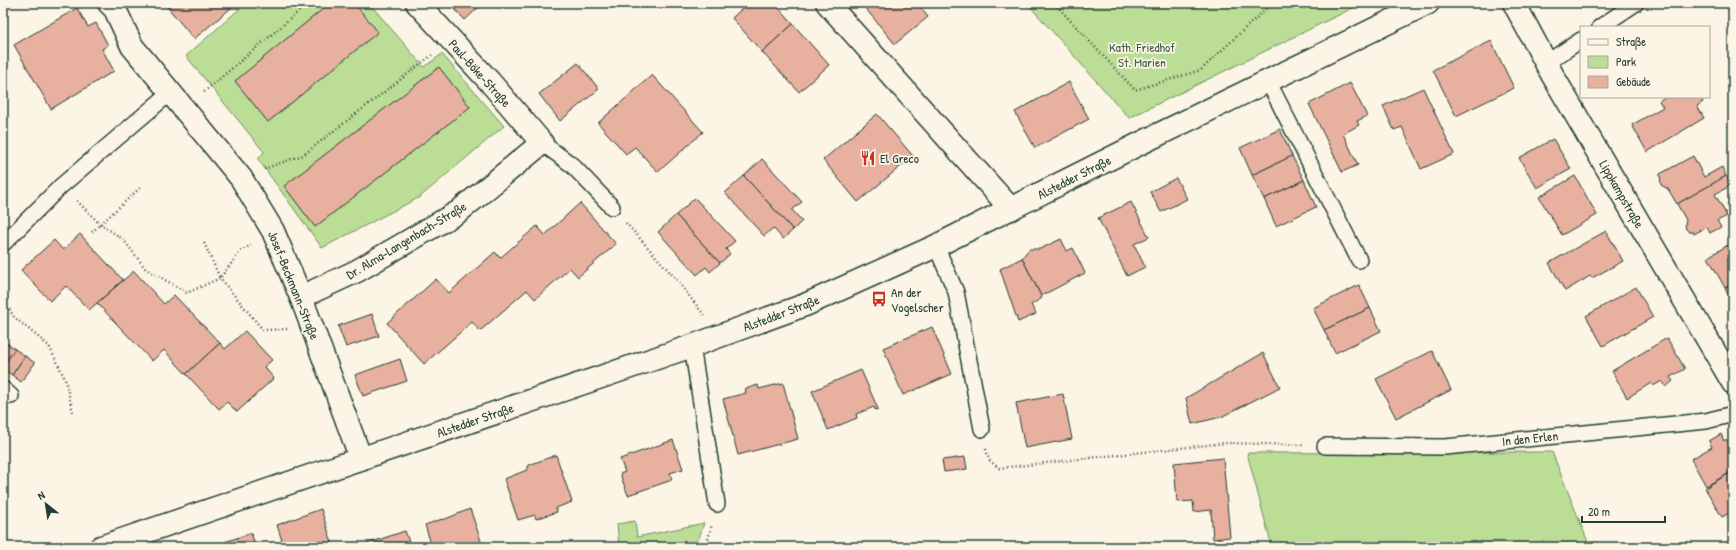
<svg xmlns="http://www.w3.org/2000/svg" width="1736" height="550" viewBox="0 0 1736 550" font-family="'Patrick Hand',sans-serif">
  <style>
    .green { fill: #bcdd96; stroke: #6e8d65 }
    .building { fill: #e8b09f; stroke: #1f3d34 }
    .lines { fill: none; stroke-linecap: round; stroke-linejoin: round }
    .lane-casing { stroke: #1f3d34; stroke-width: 18 }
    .street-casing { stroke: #1f3d34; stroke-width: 25 }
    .secondary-casing { stroke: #1f3d34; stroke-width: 25 }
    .path { stroke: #1f3d34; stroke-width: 2.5; stroke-dasharray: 1 3; stroke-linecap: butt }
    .lane { stroke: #fcf5e5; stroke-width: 15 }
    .street { stroke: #fcf5e5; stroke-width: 22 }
    .secondary { stroke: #fcf5e5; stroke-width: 22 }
    .labels { text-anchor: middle; stroke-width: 3.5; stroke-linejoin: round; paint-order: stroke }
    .park-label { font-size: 13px; fill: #3e5d48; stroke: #fcf5e5 }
    .street-label { font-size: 13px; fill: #1f3d34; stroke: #fcf5e5 }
    .poi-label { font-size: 13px; fill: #1f3d34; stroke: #fcf5e5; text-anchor: start }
  </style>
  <rect width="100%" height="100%" fill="#fcf5e5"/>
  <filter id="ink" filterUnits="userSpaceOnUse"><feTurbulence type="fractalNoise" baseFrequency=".025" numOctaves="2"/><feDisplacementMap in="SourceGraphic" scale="8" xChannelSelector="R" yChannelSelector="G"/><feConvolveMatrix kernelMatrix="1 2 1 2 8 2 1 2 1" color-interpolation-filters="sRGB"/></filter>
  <g filter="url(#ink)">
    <g class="green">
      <polygon points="246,3 369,3 424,67 442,54 504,126 420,197 322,248 258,159 264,152 186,56"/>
      <polygon points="1027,3 1363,3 1129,118"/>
      <polygon points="1552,452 1590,547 1272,547 1247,453"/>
      <polygon points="635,521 637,537 704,523 696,547 619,547 617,524"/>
    </g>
    <g class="building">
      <polygon points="3,3 9,3 3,11"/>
      <polygon points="164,3 237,3 194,39"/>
      <polygon points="330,3 354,3 378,32 268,122 235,81"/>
      <polygon points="449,3 483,3 465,20"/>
      <polygon points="748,3 774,3 793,24 762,52 732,18"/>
      <polygon points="861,3 917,3 928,17 895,44"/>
      <polygon points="77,8 88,27 96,23 108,45 102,49 114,71 51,109 14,45"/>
      <polygon points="793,24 829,65 799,92 762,52"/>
      <polygon points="1491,41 1514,88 1456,116 1433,70"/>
      <polygon points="578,63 599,89 560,121 539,94"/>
      <polygon points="439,67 470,107 315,227 284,186"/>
      <polygon points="652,75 703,132 658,172 635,147 626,154 598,123"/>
      <polygon points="1069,82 1089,119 1035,148 1015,112"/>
      <polygon points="1350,83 1367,116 1357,121 1359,125 1343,134 1358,165 1342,172 1309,104"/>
      <polygon points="1423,88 1454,154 1421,169 1402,127 1394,130 1383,106"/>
      <polygon points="1665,97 1700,97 1703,102 1697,106 1704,118 1647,152 1632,125 1663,107 1659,101"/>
      <polygon points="877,114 913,156 858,202 823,160"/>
      <polygon points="1280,129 1292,156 1252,175 1240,148"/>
      <polygon points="1553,139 1571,169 1537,188 1519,158"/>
      <polygon points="1292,156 1304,180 1264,199 1252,175"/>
      <polygon points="1693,156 1704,177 1722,167 1726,176 1677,204 1668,189 1661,185 1660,174"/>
      <polygon points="762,159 802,202 792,210 802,221 793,230 744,176"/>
      <polygon points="744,176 793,230 783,239 773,228 764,236 725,193"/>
      <polygon points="1575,176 1597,215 1562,235 1539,197"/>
      <polygon points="1726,176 1732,185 1715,194 1727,216 1717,221 1721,227 1710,233 1707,227 1694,234 1693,232 1689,232 1686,229 1685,224 1686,220 1677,204"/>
      <polygon points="1176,178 1187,199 1161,212 1150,192"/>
      <polygon points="1304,180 1316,207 1276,226 1264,199"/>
      <polygon points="695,198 735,241 726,249 730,254 720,263 676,215"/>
      <polygon points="1131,202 1149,237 1134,244 1145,267 1127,276 1098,218"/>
      <polygon points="580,203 616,244 578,277 570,268 535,299 527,290 480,331 472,322 424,364 387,323 436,279 449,293 495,252 500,258 537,226 545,235"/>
      <polygon points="676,215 720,263 710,272 706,267 697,275 658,232"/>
      <polygon points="1606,231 1623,261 1592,278 1590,276 1565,291 1549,263"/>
      <polygon points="80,234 123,280 89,310 66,286 50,301 21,270 54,240 63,250"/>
      <polygon points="1061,239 1067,251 1073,248 1085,273 1041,296 1022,258 1029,249 1040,249"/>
      <polygon points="1733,242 1733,283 1725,288 1708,257"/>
      <polygon points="1022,258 1042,298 1031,305 1036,314 1018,322 1000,269"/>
      <polygon points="134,271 164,304 174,295 220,343 186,374 164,350 152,361 97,303"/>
      <polygon points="1733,284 1733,302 1725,289"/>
      <polygon points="1359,285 1370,308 1324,330 1313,308"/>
      <polygon points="1636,287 1653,317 1603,346 1586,316"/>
      <polygon points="1370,308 1381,331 1335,353 1324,330"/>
      <polygon points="372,314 379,336 346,347 338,326"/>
      <polygon points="932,327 952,374 903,395 883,348"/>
      <polygon points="245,331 272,360 264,367 274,378 237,412 227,402 219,409 186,374 220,343 225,349"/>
      <polygon points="1667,338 1685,369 1670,377 1673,381 1666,387 1662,381 1653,386 1651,383 1627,398 1612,371"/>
      <polygon points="5,342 15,349 3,366 3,345"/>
      <polygon points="15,349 25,356 12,375 3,369 3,366"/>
      <polygon points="1432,351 1451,390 1396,418 1376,379"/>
      <polygon points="1263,353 1280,387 1221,417 1192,424 1186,398"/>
      <polygon points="25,356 35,363 21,382 12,375"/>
      <polygon points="400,359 407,381 363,396 355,375"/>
      <polygon points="861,370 878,409 875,410 874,407 856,414 857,418 828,430 812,391"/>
      <polygon points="783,383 798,439 738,455 723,399 746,393 745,389 758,385 759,389"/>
      <polygon points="1063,394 1072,439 1025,448 1016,403"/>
      <polygon points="1721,434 1724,441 1726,439 1733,452 1733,471 1706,486 1691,459 1712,447 1709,441"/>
      <polygon points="673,440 683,469 670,473 672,480 628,495 620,474 625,472 620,459"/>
      <polygon points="556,455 572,502 556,508 557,512 536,519 535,515 518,520 504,479 527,470 529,465"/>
      <polygon points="965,457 967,469 944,472 942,460"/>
      <polygon points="1223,458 1230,537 1213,539 1211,510 1194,512 1193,501 1177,502 1174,463"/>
      <polygon points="1733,471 1733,511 1722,517 1705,488"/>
      <polygon points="321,509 333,546 284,547 277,525"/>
      <polygon points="470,509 483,547 432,547 425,525 442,519 443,520"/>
      <polygon points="405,531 411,547 360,547 360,546"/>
      <polygon points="251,533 256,547 210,547"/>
    </g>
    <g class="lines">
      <g class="lane-casing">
        <g id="lane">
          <polyline points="1600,27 1636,3"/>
          <polyline points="1546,63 1581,40"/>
          <polyline points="1268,81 1359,260"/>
          <polyline points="542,143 572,165 612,207"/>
          <polyline points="3,244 61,186 171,92"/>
          <polyline points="936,246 956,292 982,429"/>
          <polyline points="692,346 717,504"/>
          <polyline points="3,389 11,396"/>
          <polyline points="1325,446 1445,447 1706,421 1733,414"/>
        </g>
      </g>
      <g class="street-casing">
        <g id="street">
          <polyline points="109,3 115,9 132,46 241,178 273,231 301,297 361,459"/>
          <polyline points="827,3 1011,209"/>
          <polyline points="1514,3 1553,76 1733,383"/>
          <polyline points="301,297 357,271 458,212 542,143 490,82 417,3"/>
        </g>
      </g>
      <g class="secondary-casing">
        <polyline id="secondary" points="101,547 692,346 805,305 936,246 1139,144 1428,3"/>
      </g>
      <g class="path">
        <polyline points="1054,3 1135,90 1201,70 1272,3"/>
        <polyline points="204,92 309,3"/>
        <polyline points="264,169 303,155 432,55"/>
        <polyline points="77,201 100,224 123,239 145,268 187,293 220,278 263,330 287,329"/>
        <polyline points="626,223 676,279 704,315"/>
        <polyline points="92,232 140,188"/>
        <polyline points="204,243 220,278 241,251 251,245"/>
        <polyline points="3,299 14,317 49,346 65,379 73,412"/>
        <polyline points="986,449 989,460 999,468 1225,443 1303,445"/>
        <polyline points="706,547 712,524"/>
      </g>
      <use href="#lane" class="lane"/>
      <use href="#street" class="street"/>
      <use href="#secondary" class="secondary"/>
    </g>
  </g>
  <defs>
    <g id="restaurant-bare" transform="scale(1.2)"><path d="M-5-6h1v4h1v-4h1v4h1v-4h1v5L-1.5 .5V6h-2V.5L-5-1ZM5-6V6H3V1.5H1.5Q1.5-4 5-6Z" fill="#c8321e" stroke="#fcf5e5" stroke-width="2.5" paint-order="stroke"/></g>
    <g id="bus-bare" transform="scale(1.2)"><path d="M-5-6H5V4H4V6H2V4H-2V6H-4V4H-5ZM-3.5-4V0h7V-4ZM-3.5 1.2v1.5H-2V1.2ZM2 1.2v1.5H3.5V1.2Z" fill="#c8321e" stroke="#fcf5e5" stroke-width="2.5" paint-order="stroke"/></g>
  </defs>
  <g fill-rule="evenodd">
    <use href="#restaurant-bare" x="868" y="158"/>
    <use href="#bus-bare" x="879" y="299"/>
  </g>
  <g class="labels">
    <g class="park-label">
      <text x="1142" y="52">Kath. Friedhof<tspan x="1142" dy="15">St. Marien</tspan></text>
    </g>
    <g class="street-label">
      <text transform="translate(480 73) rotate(48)" y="5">Paul-Böke-Straße</text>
      <text transform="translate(1074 177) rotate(-27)" y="5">Alstedder Straße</text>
      <text transform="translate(1622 194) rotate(60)" y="5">Lippkampstraße</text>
      <text transform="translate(406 240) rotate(-31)" y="5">Dr. Alma-Langenbach-Straße</text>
      <text transform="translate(294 285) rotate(68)" y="5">Josef-Beckmann-Straße</text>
      <text transform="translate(781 313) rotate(-21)" y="5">Alstedder Straße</text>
      <text transform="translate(475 420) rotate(-19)" y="5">Alstedder Straße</text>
      <text transform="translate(1530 438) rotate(-6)" y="5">In den Erlen</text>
    </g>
    <g class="poi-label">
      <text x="880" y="163">El Greco</text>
      <text x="891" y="297">An der<tspan x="891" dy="15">Vogelscher</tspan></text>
    </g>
  </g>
  <rect width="1736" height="550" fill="none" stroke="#fcf5e5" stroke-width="16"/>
  <rect x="8" y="8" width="1720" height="534" fill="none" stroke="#1f3d34" stroke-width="1.5" filter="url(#ink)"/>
  <rect x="1580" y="26" width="130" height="72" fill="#fcf5e5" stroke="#a4ab9e"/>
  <rect x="1588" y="39" width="20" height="6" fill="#fcf5e5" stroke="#a4ab9e"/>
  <text x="1616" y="46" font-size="12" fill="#1f3d34">Straße</text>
  <rect x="1588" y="56" width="20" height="12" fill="#bcdd96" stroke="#a4ab9e"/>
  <text x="1616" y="66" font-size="12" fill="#1f3d34">Park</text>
  <rect x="1588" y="76" width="20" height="12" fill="#e8b09f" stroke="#a4ab9e"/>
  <text x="1616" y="86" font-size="12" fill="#1f3d34">Gebäude</text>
  <g transform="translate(46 504) rotate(330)" stroke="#fcf5e5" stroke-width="3" paint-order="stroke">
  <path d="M0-3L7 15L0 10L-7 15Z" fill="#1f3d34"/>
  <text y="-6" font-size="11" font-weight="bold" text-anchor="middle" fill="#1f3d34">N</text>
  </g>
  <path d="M1582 516v6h83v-6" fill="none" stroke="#1f3d34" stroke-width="2"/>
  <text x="1588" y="516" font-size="12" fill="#1f3d34" stroke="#fcf5e5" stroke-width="3" paint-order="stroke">20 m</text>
</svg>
